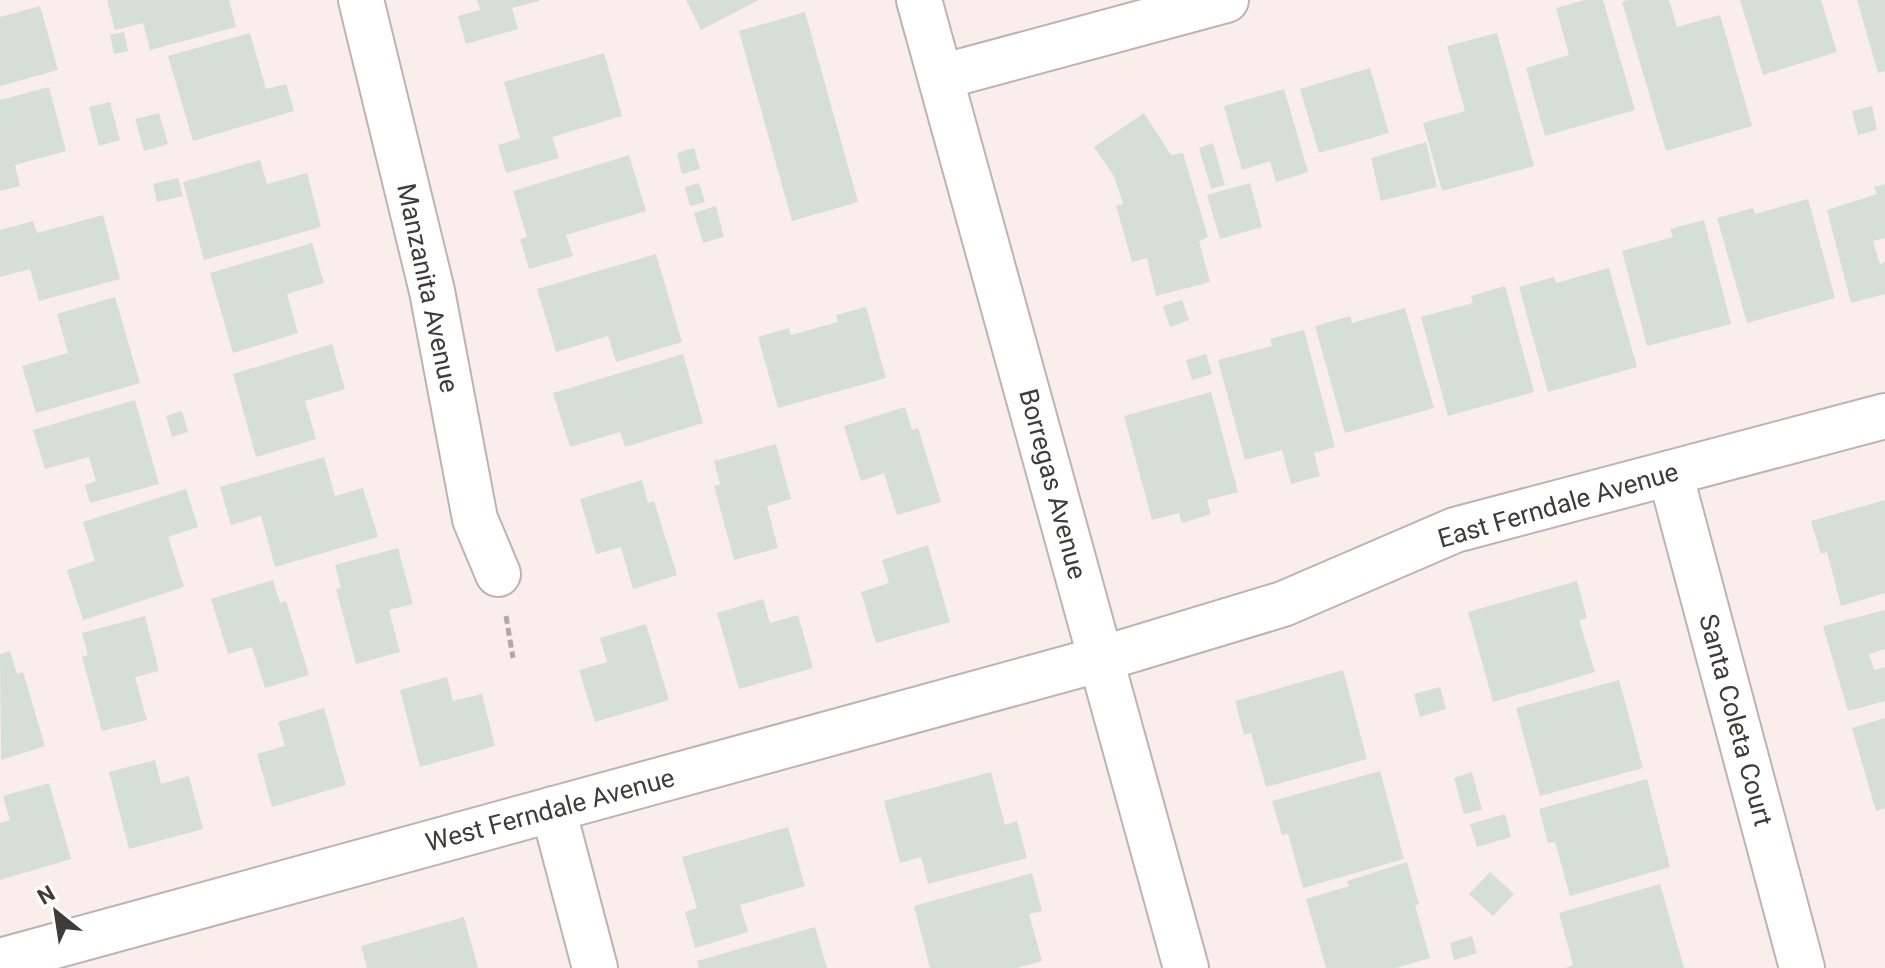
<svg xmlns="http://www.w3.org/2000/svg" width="1885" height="968" viewBox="0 0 1885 968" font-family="Roboto,sans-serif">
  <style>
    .building { fill: #d5ded8 }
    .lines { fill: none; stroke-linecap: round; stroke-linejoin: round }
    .minor-casing { stroke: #beb3b2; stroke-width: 48 }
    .tertiary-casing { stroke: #beb3b2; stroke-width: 48 }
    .path { stroke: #b1a8a7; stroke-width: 5; stroke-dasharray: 8 4; stroke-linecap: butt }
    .minor { stroke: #fff; stroke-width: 44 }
    .tertiary { stroke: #fff; stroke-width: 44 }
    .labels { text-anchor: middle; stroke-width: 6; stroke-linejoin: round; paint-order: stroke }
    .street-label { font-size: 26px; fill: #403b3b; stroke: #fff }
  </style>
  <rect width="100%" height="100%" fill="#faeeed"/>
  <g class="building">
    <polygon points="107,0 229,0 236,27 150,50 143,23 115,30"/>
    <polygon points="477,0 539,0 539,1 512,8 518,29 466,44 458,16 480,10"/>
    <polygon points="686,0 759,0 701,30"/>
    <polygon points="1585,0 1603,0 1635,110 1545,136 1526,68 1569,55 1556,8"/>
    <polygon points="1628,0 1669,0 1677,27 1720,15 1752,126 1666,151 1622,2"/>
    <polygon points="1740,0 1821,0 1837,52 1763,75"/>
    <polygon points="1857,0 1885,0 1885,71 1878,73"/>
    <polygon points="40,6 58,70 0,86 0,17"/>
    <polygon points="805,12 858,202 792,221 739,31"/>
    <polygon points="124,32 128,51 114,54 110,35"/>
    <polygon points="250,33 266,89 286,84 294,111 193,141 168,56"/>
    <polygon points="1497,33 1534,166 1442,191 1423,123 1465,111 1447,46"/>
    <polygon points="604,53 622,116 552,137 559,158 506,173 498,145 520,138 504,82"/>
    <polygon points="1370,68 1389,133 1319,153 1300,89"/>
    <polygon points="49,87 66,151 15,165 20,186 0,191 0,100"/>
    <polygon points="1284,89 1308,172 1276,182 1270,161 1242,170 1224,106"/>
    <polygon points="110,102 120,140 99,146 89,107"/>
    <polygon points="1872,106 1877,130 1858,135 1852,111"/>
    <polygon points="159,113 168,144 144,151 135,119"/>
    <polygon points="1144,113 1171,155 1183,153 1208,237 1199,241 1210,282 1156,296 1147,258 1132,262 1116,206 1123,204 1114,176 1094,147"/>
    <polygon points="1426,142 1437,187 1381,201 1371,158"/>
    <polygon points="1213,143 1225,185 1211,189 1199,148"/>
    <polygon points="694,148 700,169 682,174 677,153"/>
    <polygon points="629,155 646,211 566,235 573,256 529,269 520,239 527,237 513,191"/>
    <polygon points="260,160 267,184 307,173 321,227 204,260 183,182"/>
    <polygon points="178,178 183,196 157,202 153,184"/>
    <polygon points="699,183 705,202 690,206 685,187"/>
    <polygon points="1250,183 1262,227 1220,239 1207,195"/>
    <polygon points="1885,184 1885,238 1873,241 1880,264 1885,262 1885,294 1851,303 1827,210 1877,194 1874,187"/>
    <polygon points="1808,199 1835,298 1747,323 1717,218 1753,208 1755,214"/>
    <polygon points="716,206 724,237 703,243 694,213"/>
    <polygon points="103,215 120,279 39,301 30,269 0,277 0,230 33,221 37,233"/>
    <polygon points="1704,220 1731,324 1647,346 1622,251 1673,237 1670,229"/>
    <polygon points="312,243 324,283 287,294 298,333 233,353 210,273"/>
    <polygon points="656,254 682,342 616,362 608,336 556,352 537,289"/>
    <polygon points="1609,268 1637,367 1548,392 1519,287 1554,277 1556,283"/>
    <polygon points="1505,286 1534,392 1448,416 1421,317 1473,303 1471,296"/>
    <polygon points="115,297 140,383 36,413 22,366 68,353 57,314"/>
    <polygon points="1182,300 1189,320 1170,327 1163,306"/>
    <polygon points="866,307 886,378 778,408 758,337 789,328 791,335 838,322 836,315"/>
    <polygon points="1405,308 1434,408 1345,433 1315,326 1350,316 1352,323"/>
    <polygon points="1304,330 1335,447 1314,453 1320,476 1291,484 1282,450 1245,460 1218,360 1272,346 1270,339"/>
    <polygon points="332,344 345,389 305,401 316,439 256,457 233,374"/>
    <polygon points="683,354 703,423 625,447 620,432 570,447 553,393"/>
    <polygon points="1206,354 1212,374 1192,380 1186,360"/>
    <polygon points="1211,392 1238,492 1207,500 1211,514 1182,523 1179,513 1152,520 1124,416"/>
    <polygon points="135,400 159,484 90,503 85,485 96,481 89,457 45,469 33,430"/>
    <polygon points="905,407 912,430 918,428 941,502 897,515 884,473 861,481 844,426"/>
    <polygon points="182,411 188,432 172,437 166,416"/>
    <polygon points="776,444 791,499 767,506 778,548 734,560 714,486 720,484 714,461"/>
    <polygon points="324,457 335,496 363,488 378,537 275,567 261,516 231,525 220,487"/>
    <polygon points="642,480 648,503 654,501 677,575 633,589 621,547 596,554 580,499"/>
    <polygon points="186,489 198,527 168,537 184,587 83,620 67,570 95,561 83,522"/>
    <polygon points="1885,500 1885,593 1841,606 1827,552 1821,554 1811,521"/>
    <polygon points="928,545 950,622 876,643 861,592 889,583 882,560"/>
    <polygon points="398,548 413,604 389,610 400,652 356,664 336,589 341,588 335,565"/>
    <polygon points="273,580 280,603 286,601 309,675 265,688 252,647 228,654 211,599"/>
    <polygon points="1577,581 1587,618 1579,620 1595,672 1493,702 1468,612"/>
    <polygon points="763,599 770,623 798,615 813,668 739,689 717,613"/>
    <polygon points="1885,610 1885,649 1869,654 1874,670 1885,667 1885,701 1848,711 1823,626"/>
    <polygon points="145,616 159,671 135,677 147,720 102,731 82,657 88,655 82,633"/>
    <polygon points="646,624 669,700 595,722 579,670 607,662 600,638"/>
    <polygon points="10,651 17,674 23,672 45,746 1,760 0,654"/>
    <polygon points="1343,670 1367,759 1266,787 1251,733 1244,735 1235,701"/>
    <polygon points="447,677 453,701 482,694 495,746 420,767 400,690"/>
    <polygon points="1619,680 1643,768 1540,796 1516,708"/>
    <polygon points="1440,687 1446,709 1420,717 1414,694"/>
    <polygon points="324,708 346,785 272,807 257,754 285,746 278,722"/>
    <polygon points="1885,718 1885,808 1876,811 1852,728"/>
    <polygon points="155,760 161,784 189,776 203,829 129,849 109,772"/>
    <polygon points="1380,771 1404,859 1303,888 1288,834 1282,835 1272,801"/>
    <polygon points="991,772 1005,825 1017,821 1027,858 928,884 921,857 900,863 884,801"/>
    <polygon points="1472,772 1482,810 1464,814 1454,778"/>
    <polygon points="1647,779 1670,867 1570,896 1555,842 1548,843 1539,809"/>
    <polygon points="49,783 71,859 0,880 0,823 10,820 3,796"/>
    <polygon points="1505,814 1511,837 1477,847 1470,824"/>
    <polygon points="788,827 805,886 740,905 748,932 695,948 685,912 697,908 682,857"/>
    <polygon points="1407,862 1419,904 1415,905 1430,958 1396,968 1326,968 1306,899 1349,886 1347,881"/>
    <polygon points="1490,872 1514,894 1493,916 1469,894"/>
    <polygon points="1032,873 1042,911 1029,914 1042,961 1017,968 930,968 914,906"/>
    <polygon points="1660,884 1684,968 1565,968 1573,965 1559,913"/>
    <polygon points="464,917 478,968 367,968 361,946"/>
    <polygon points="815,927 827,968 699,968 697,961"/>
    <polygon points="1472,936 1477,953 1454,960 1450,943"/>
  </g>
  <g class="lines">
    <g class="minor-casing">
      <g id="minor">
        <polyline points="361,0 432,291 475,519 498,574"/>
        <polyline points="941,77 1226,0"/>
        <polyline points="1670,473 1802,968"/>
        <polyline points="553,809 595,968"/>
        <polyline points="0,961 1101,659 1283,604 1455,530 1885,416"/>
      </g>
    </g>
    <g class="tertiary-casing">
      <polyline id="tertiary" points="919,0 1186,968"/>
    </g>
    <polyline class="path" points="506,616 513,658"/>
    <use href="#minor" class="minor"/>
    <use href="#tertiary" class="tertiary"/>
  </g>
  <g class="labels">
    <g class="street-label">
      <text transform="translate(428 288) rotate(78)" y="9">Manzanita Avenue</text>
      <text transform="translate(1053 484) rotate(75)" y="9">Borregas Avenue</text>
      <text transform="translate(1558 505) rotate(-16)" y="9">East Ferndale Avenue</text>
      <text transform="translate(1736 720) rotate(75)" y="9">Santa Coleta Court</text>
      <text transform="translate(550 810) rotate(-15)" y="9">West Ferndale Avenue</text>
    </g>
  </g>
  <g transform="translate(56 912) rotate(330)" stroke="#ffffff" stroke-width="6" paint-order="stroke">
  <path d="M0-6L14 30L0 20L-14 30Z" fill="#403b3b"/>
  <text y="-12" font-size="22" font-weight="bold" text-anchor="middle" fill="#403b3b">N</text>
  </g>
</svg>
